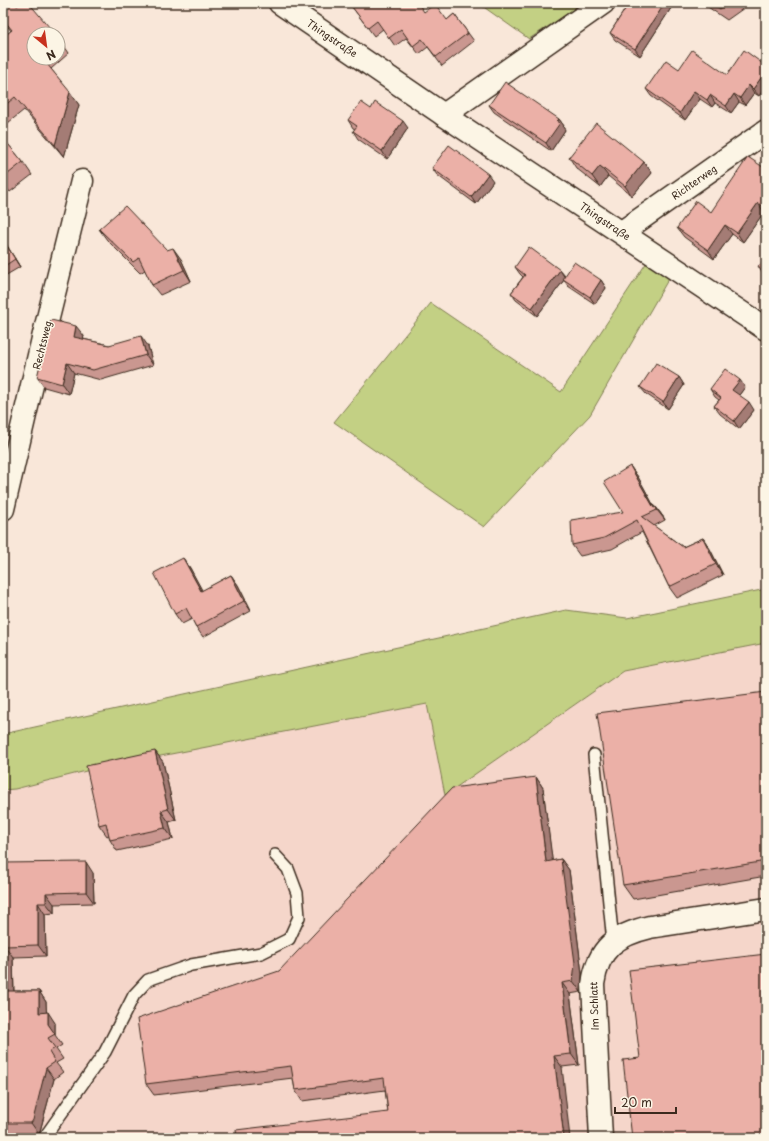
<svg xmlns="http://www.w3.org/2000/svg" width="769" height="1141" viewBox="0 0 769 1141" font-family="'Playpen Sans',sans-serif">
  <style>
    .built { fill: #f5d6ca }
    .green { fill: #c3d084; stroke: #7f7d51 }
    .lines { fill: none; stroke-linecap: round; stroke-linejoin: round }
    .service-casing { stroke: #3b2a1e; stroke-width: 14 }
    .minor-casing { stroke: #3b2a1e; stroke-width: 25 }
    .service { stroke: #fcf5e5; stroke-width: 11 }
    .minor { stroke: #fcf5e5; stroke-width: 22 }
    .wall { fill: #ca9790; stroke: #3b2a1e }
    .shaded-wall { fill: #a47b75; stroke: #3b2a1e }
    .building { fill: #ebb0a7; stroke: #3b2a1e }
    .labels { text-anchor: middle; stroke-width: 3; stroke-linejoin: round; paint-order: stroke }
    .street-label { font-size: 10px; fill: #3b2a1e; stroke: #fcf5e5 }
  </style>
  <rect width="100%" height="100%" fill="#f9e7d9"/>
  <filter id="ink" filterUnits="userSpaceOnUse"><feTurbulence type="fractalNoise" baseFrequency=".025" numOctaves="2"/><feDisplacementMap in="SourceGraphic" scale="8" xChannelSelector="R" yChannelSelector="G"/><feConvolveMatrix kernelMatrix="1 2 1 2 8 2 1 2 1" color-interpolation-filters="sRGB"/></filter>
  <g filter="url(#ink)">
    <polygon class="built" points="766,643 766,1138 3,1138 3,790 15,789 94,769 428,704 445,794 623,671"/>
    <g class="green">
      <polygon points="478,3 584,3 529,39"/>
      <polygon points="647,262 669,278 590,415 484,527 334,422 431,303 561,392"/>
      <polygon points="766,589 766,643 623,671 445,795 427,704 94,769 15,789 3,790 3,734 566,610 627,618"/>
    </g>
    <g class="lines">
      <g class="service-casing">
        <g id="service">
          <polyline points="594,755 613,942"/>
          <polyline points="44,1138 105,1052 134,995 148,980 191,965 261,953 289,939 299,917 297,893 288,869 275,855"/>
        </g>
      </g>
      <g class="minor-casing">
        <g id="minor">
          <polyline points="280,3 444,115 766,329"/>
          <polyline points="444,115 603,3"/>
          <polyline points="622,232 766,131"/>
          <polyline points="3,509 44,334 82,181"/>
          <path d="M 601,1138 L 593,984 C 598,948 616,935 650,927 L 766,909"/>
        </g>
      </g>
      <use href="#service" class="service"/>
      <use href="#minor" class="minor"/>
    </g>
    <g class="wall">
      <polygon points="349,3 424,12 447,20 454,14 474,41 442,66 428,47 419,54 406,38 395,46 383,29 374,36"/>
      <polygon points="629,3 672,3 673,5 640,56 615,40 610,33"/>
      <polygon points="702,3 751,3 727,20"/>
      <polygon points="3,10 34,58 58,58 58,37 69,53 51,69 79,105 64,157 24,110 3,127 3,37 11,31 3,20"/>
      <polygon points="766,66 766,86 759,96 754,93 745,105 739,102 731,113 715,103 712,107 700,99 685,120 651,96 646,89 679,69 727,75"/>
      <polygon points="489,105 559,119 564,126 563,127 565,130 551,151 494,112"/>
      <polygon points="371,109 408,128 387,159 358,139 353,131 355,129 353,128 348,120"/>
      <polygon points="3,138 23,162 32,175 10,192 3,184"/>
      <polygon points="569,157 644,162 652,173 632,196 608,176 600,187 576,168"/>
      <polygon points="432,168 493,181 476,204 437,175"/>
      <polygon points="766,169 766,213 764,212 743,242 732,234 714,259 684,237 677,228 711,212"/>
      <polygon points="99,229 167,250 181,259 191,281 160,295 152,285 145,270 140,273 107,240"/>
      <polygon points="3,239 20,267 3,277"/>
      <polygon points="515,267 560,270 565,276 601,280 606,288 595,304 568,286 564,280 537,316 516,300 511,293 523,277 520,274"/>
      <polygon points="84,336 83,339 109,345 148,346 153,365 101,380 74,373 69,394 44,387 37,377"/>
      <polygon points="679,377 684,385 668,409 646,394 640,387"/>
      <polygon points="745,387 739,395 754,410 739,429 720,414 714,406 719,400 715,397 710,389"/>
      <polygon points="630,466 638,477 655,508 656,507 664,518 665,520 654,526 683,547 703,538 710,549 723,575 677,598 669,587 642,532 612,549 580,556 572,545 623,512"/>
      <polygon points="183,558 190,568 202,591 231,575 238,585 251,611 203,637 196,627 192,619 182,624 175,614"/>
      <polygon points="766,692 766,876 633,899 623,885"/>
      <polygon points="155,751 163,762 176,820 169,822 173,839 117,851 110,840 109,835 107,836 99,825"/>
      <polygon points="536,777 543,788 552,861 561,859 569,870 582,974 581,992 570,994 579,1065 562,1067 388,1112 385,1090 302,1101 295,1090 293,1078 154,1095 146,1084 279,971"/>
      <polygon points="3,863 93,873 94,903 54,904 54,913 45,914 46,956 13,957 14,991 39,991 46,1002 46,1012 55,1023 55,1035 62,1045 56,1049 63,1059 56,1063 63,1072 54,1079 40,1131 39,1134 3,1134"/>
    </g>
    <g class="shaded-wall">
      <polygon points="665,3 672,3 673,5 640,56 635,49"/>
      <polygon points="766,71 766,86 759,96 753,89"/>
      <polygon points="749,85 754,93 745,105 740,98"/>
      <polygon points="694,91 700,99 685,120 680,113"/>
      <polygon points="70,92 79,105 64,157 55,145"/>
      <polygon points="734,94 739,102 731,113 726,106"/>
      <polygon points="710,95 715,103 712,107 707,100"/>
      <polygon points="559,119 564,126 563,127 565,130 551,151 546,143"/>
      <polygon points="403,121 408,128 387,159 382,151"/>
      <polygon points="644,162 652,173 632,196 625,186"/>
      <polygon points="600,166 608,176 600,187 592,176"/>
      <polygon points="488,174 493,181 476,204 471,197"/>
      <polygon points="758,203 764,212 743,242 737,233"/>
      <polygon points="725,225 732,234 714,259 708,250"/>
      <polygon points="3,239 20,267 3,240"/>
      <polygon points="173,248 181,259 191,281 184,270"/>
      <polygon points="560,270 565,278 563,279 564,280 537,316 532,308"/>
      <polygon points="601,280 606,288 595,304 590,297"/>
      <polygon points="76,326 84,336 81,347 74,337"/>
      <polygon points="141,336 148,346 153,365 146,355"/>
      <polygon points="67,363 74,373 69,394 62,384"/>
      <polygon points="679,377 684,385 668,409 663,402"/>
      <polygon points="740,380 745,387 737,398 732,390"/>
      <polygon points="749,402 754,410 739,429 734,421"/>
      <polygon points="630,466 638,477 656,510 655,510"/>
      <polygon points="656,507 664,518 665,520 657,510"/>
      <polygon points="703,538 710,549 723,575 716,564"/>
      <polygon points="183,558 190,568 208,601 201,591"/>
      <polygon points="231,575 238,585 251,611 244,601"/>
      <polygon points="155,751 163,762 176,820 168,809"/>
      <polygon points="536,777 543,788 554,873 546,862"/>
      <polygon points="161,811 169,822 173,839 165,828"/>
      <polygon points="561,859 569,870 582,974 581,992 573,981"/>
      <polygon points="86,862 93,873 94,903 86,892"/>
      <polygon points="46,893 54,904 54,913 46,903"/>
      <polygon points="38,903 45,914 46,956 38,945"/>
      <polygon points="5,946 13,957 14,1002 6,991"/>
      <polygon points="562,983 570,994 579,1065 571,1054"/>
      <polygon points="39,991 46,1002 47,1023 39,1013"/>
      <polygon points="48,1012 55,1023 55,1035 48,1024"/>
      <polygon points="554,1056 562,1067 570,1138 564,1138"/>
      <polygon points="46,1068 54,1079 40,1131 39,1134 31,1123"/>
    </g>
    <g class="building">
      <polygon points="12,3 15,3 17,6 21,3 29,3 55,34 34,34 34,58 42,58 70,92 55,145 15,97 3,107 3,37 12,30 3,19 3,10"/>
      <polygon points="349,3 418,3 424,12 435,4 447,20 454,14 468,33 436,57 422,39 413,46 401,29 389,38 377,21 368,28"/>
      <polygon points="629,3 665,3 635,49 610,33"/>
      <polygon points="711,3 728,3 720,9"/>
      <polygon points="58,37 60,40 58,42"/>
      <polygon points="692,50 727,75 744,50 766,66 766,71 753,89 749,85 740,98 734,94 726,106 710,95 707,100 694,91 680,113 646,89 666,60 679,69"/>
      <polygon points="505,82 559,119 557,121 560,123 546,143 489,105"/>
      <polygon points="361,102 371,109 375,102 403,121 382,151 353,131 357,126 348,120"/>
      <polygon points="596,123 644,162 625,186 600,166 592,176 569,157"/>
      <polygon points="3,138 23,162 3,178"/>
      <polygon points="449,145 488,174 471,197 432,168"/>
      <polygon points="748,157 766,169 766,209 758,203 737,233 725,225 708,250 677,228 696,201 711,212"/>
      <polygon points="125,206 167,250 173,248 184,270 152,285 139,258 133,262 99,229"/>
      <polygon points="3,240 15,259 3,267"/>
      <polygon points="529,247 560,270 532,308 511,293 525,275 515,267"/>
      <polygon points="766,261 766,279 758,266"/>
      <polygon points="574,262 601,280 590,297 563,279"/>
      <polygon points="51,320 76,326 74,337 109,345 141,336 146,355 93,370 67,363 62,384 37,377"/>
      <polygon points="656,363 679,377 663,402 640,387"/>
      <polygon points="725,369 740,380 732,390 749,402 734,421 714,406 721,398 710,389"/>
      <polygon points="630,466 654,508 656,507 657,510 642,517 683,547 703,538 716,564 669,587 637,520 604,538 572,545 571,520 623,512 604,482"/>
      <polygon points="183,558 201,591 231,575 244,601 196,627 186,608 175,614 154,573"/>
      <polygon points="766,692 766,861 623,885 597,713"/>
      <polygon points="155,751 168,809 161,811 165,828 110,840 106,823 99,825 86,766"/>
      <polygon points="536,777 546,862 561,859 575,963 573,981 562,983 571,1054 554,1056 564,1138 237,1138 236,1130 388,1112 384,1078 295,1090 291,1066 146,1084 137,1019 279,971 452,788"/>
      <polygon points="86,862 86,892 46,893 46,903 38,903 38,945 5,946 6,991 39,991 39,1013 48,1012 48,1024 55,1034 48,1038 55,1048 49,1052 55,1062 46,1068 33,1120 31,1123 3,1123 3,863"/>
      <polygon points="766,954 766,1138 632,1138 623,1060 640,1058 629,970"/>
    </g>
  </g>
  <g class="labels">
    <g class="street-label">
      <text transform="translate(332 38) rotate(34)" y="4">Thingstraße</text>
      <text transform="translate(694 182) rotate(-35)" y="4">Richterweg</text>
      <text transform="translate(605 221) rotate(34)" y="4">Thingstraße</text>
      <text transform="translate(42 345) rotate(-76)" y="4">Rechtsweg</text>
      <text transform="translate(594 1006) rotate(-92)" y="4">Im Schlatt</text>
    </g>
  </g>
  <rect width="769" height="1141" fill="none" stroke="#fcf5e5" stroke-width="16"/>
  <rect x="8" y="8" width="753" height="1125" fill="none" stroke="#3b2a1e" stroke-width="1.5" filter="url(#ink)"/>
  <g transform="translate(46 46) rotate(151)"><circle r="19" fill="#fcf5e5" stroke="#afa495"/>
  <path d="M0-3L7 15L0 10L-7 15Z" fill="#c8321e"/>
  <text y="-6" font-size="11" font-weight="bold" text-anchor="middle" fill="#3b2a1e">N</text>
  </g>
  <path d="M615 1107v6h61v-6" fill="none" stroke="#3b2a1e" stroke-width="2"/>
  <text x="621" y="1107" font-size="12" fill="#3b2a1e" stroke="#fcf5e5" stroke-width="3" paint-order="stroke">20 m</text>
</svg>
